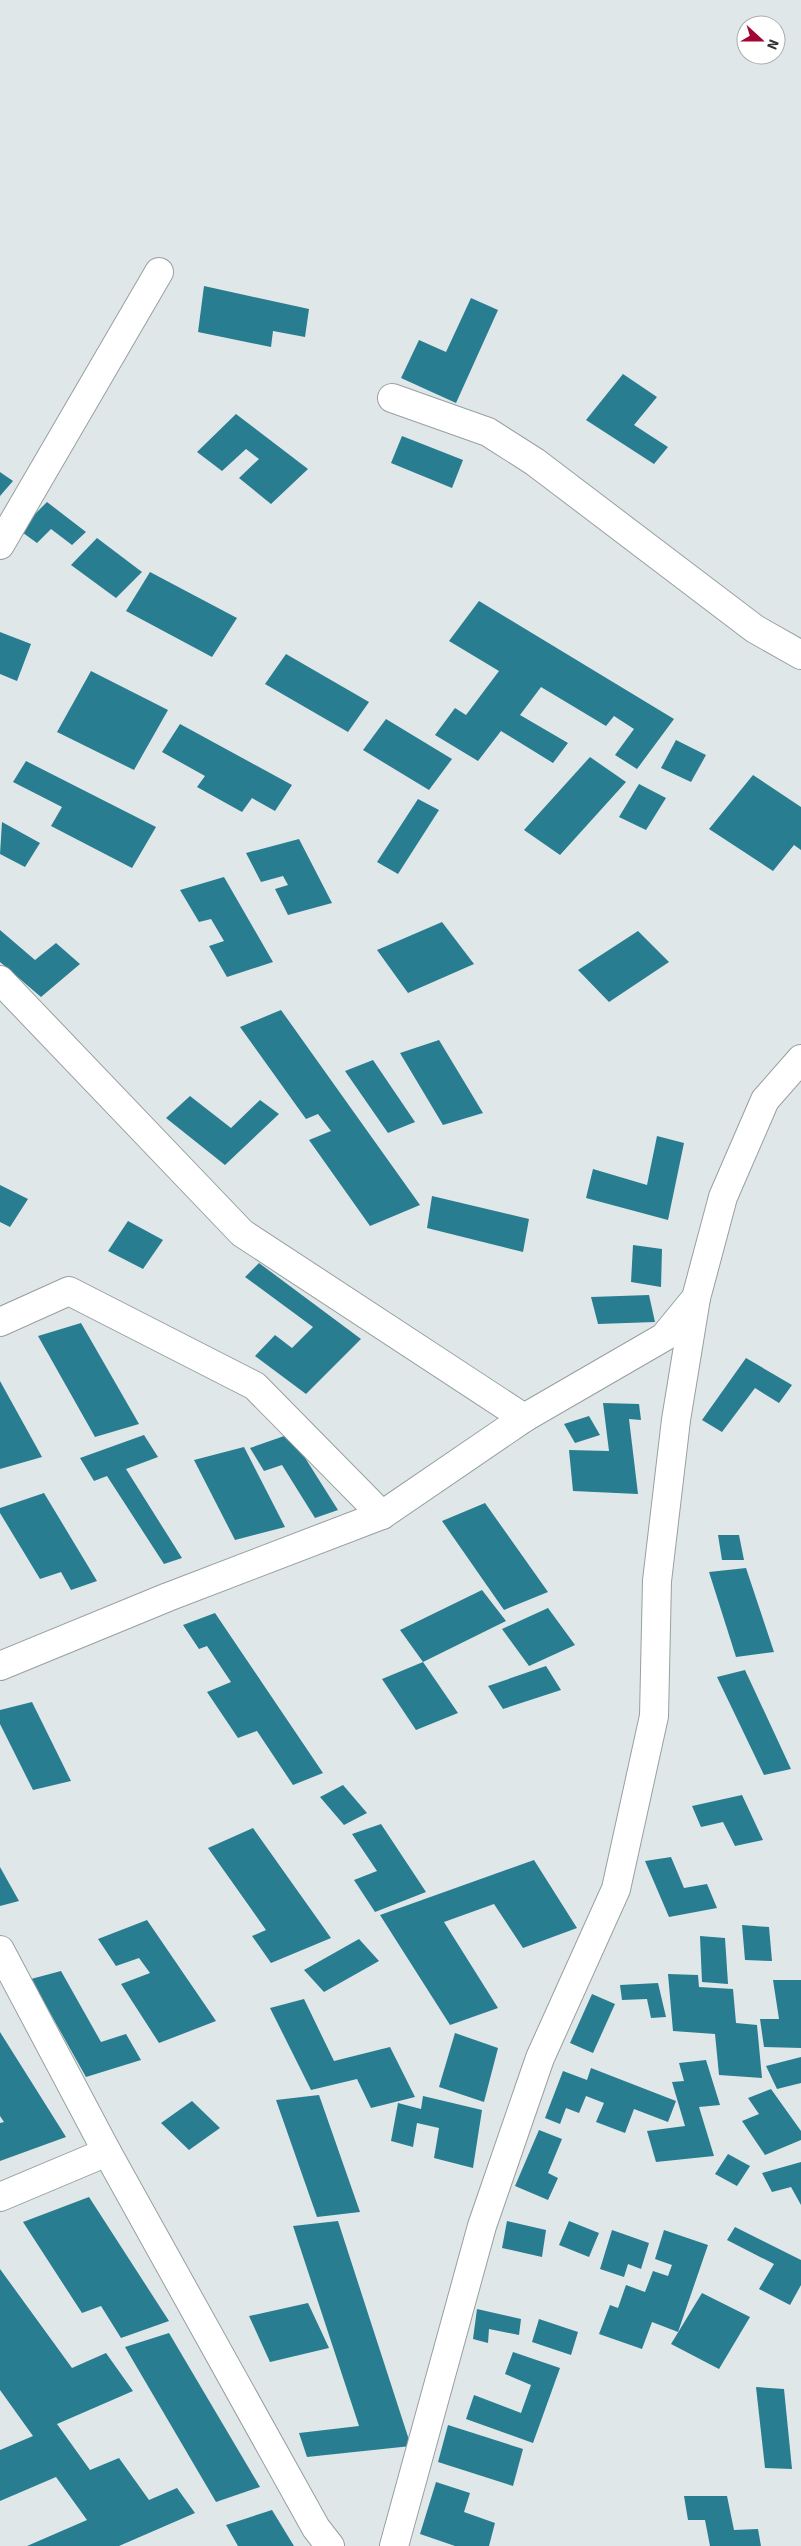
<svg xmlns="http://www.w3.org/2000/svg" width="801" height="2546" viewBox="0 0 801 2546" font-family="Signika,sans-serif">
  <style>
    .building { fill: #297d90 }
    .lines { fill: none; stroke-linecap: round; stroke-linejoin: round }
    .minor-casing { stroke: #999fa1; stroke-width: 30 }
    .minor { stroke: #fff; stroke-width: 28 }
  </style>
  <rect width="100%" height="100%" fill="#e0e7e9"/>
  <g class="building">
    <polygon points="204,286 309,309 305,337 273,331 271,347 198,332"/>
    <polygon points="471,298 498,310 456,403 401,378 419,340 446,352"/>
    <polygon points="623,374 657,397 634,425 668,447 654,464 586,420"/>
    <polygon points="236,414 308,469 271,504 239,478 259,459 246,449 222,471 197,452"/>
    <polygon points="402,436 463,460 452,488 391,463"/>
    <polygon points="0,472 13,481 0,496"/>
    <polygon points="47,502 86,532 72,545 51,529 37,543 19,530"/>
    <polygon points="97,538 142,572 116,598 71,565"/>
    <polygon points="150,572 237,618 212,657 126,611"/>
    <polygon points="479,601 674,719 637,769 615,755 634,729 614,716 606,726 541,687 520,715 568,743 553,763 501,731 478,761 435,735 455,708 466,715 499,671 449,641"/>
    <polygon points="0,632 31,644 17,681 0,674"/>
    <polygon points="286,654 369,702 348,732 265,684"/>
    <polygon points="91,671 168,710 134,770 57,732"/>
    <polygon points="386,719 452,759 429,790 363,750"/>
    <polygon points="180,724 292,785 275,811 252,798 242,812 197,787 205,776 162,752"/>
    <polygon points="676,740 706,755 691,782 661,768"/>
    <polygon points="590,757 626,782 560,855 524,830"/>
    <polygon points="26,761 156,827 132,868 51,826 62,807 13,782"/>
    <polygon points="753,775 801,807 801,850 794,845 773,871 709,829"/>
    <polygon points="639,784 666,798 646,830 619,817"/>
    <polygon points="418,799 439,810 398,874 377,862"/>
    <polygon points="2,822 40,843 25,867 0,854"/>
    <polygon points="299,839 332,903 288,915 275,889 288,885 283,876 261,882 246,853"/>
    <polygon points="224,877 273,962 227,977 209,946 224,941 211,919 199,922 180,890"/>
    <polygon points="442,922 474,964 408,993 377,950"/>
    <polygon points="0,930 35,960 56,943 80,964 41,997 0,962"/>
    <polygon points="638,931 669,962 609,1002 578,970"/>
    <polygon points="281,1010 420,1205 370,1226 309,1140 331,1131 318,1114 306,1119 240,1027"/>
    <polygon points="439,1040 483,1113 443,1125 400,1053"/>
    <polygon points="373,1060 415,1122 388,1133 345,1071"/>
    <polygon points="190,1096 231,1128 260,1100 279,1114 225,1165 166,1118"/>
    <polygon points="657,1136 684,1143 668,1220 586,1198 593,1169 647,1185"/>
    <polygon points="0,1185 28,1199 10,1227 0,1222"/>
    <polygon points="432,1196 529,1219 523,1252 427,1228"/>
    <polygon points="128,1221 163,1240 143,1269 108,1251"/>
    <polygon points="633,1245 662,1249 661,1287 631,1282"/>
    <polygon points="259,1263 361,1339 306,1394 255,1356 275,1335 292,1348 313,1327 245,1277"/>
    <polygon points="649,1295 655,1322 598,1324 591,1297"/>
    <polygon points="81,1323 139,1424 95,1437 38,1336"/>
    <polygon points="746,1358 792,1385 779,1403 755,1388 722,1432 702,1420"/>
    <polygon points="0,1381 42,1457 0,1469"/>
    <polygon points="603,1403 639,1404 641,1420 629,1419 638,1494 573,1491 569,1450 609,1451"/>
    <polygon points="589,1416 600,1435 575,1443 564,1424"/>
    <polygon points="290,1434 338,1510 315,1518 282,1465 264,1471 250,1448"/>
    <polygon points="144,1435 158,1457 126,1469 182,1558 164,1564 107,1476 94,1481 80,1458"/>
    <polygon points="244,1447 285,1527 235,1540 194,1460"/>
    <polygon points="44,1493 97,1581 71,1590 61,1572 40,1579 0,1513 0,1508"/>
    <polygon points="485,1503 548,1592 504,1610 442,1521"/>
    <polygon points="718,1535 739,1535 744,1560 722,1560"/>
    <polygon points="746,1568 774,1652 736,1657 709,1572"/>
    <polygon points="482,1590 506,1621 423,1662 400,1630"/>
    <polygon points="548,1608 575,1645 529,1666 502,1629"/>
    <polygon points="215,1613 323,1773 293,1785 257,1731 238,1738 207,1692 231,1682 207,1646 199,1649 183,1625"/>
    <polygon points="423,1662 458,1713 416,1730 382,1679"/>
    <polygon points="546,1666 561,1690 503,1709 488,1686"/>
    <polygon points="745,1670 791,1769 764,1775 717,1677"/>
    <polygon points="32,1702 71,1781 33,1790 0,1724 0,1710"/>
    <polygon points="343,1785 367,1813 344,1825 320,1797"/>
    <polygon points="742,1795 763,1840 735,1846 723,1822 701,1827 692,1806"/>
    <polygon points="381,1824 426,1892 375,1912 354,1880 377,1871 352,1834"/>
    <polygon points="253,1828 331,1938 271,1963 252,1936 266,1930 208,1848"/>
    <polygon points="671,1857 684,1888 707,1884 717,1908 669,1917 645,1861"/>
    <polygon points="534,1860 577,1928 523,1948 494,1904 444,1922 498,2008 450,2025 380,1915"/>
    <polygon points="0,1867 19,1901 0,1906"/>
    <polygon points="147,1920 216,2021 159,2043 121,1984 150,1973 139,1958 116,1966 98,1939"/>
    <polygon points="742,1925 769,1927 772,1961 745,1960"/>
    <polygon points="700,1936 725,1938 728,1984 702,1982"/>
    <polygon points="359,1939 379,1961 324,1992 304,1970"/>
    <polygon points="61,1971 101,2042 126,2034 141,2060 86,2077 31,1979"/>
    <polygon points="668,1974 698,1975 699,1987 733,1989 736,2023 757,2025 762,2078 719,2075 715,2034 673,2031"/>
    <polygon points="773,1980 801,1980 801,2048 764,2047 760,2019 779,2019"/>
    <polygon points="658,1983 666,2017 651,2018 647,1999 622,2000 620,1985"/>
    <polygon points="592,1994 615,2004 593,2053 570,2043"/>
    <polygon points="304,1999 334,2061 390,2047 415,2097 371,2108 357,2079 311,2090 270,2008"/>
    <polygon points="0,2032 66,2137 0,2161 0,2123 4,2122 0,2116"/>
    <polygon points="455,2033 498,2048 484,2102 439,2087"/>
    <polygon points="801,2057 801,2083 777,2089 766,2066"/>
    <polygon points="706,2060 720,2105 699,2107 714,2156 656,2162 647,2131 685,2126 672,2082 684,2081 679,2063"/>
    <polygon points="591,2068 676,2101 668,2122 634,2109 625,2133 596,2122 604,2103 586,2096 579,2113 566,2108 560,2124 545,2118 563,2071 587,2080"/>
    <polygon points="771,2089 801,2131 801,2140 765,2155 742,2121 759,2114 748,2098"/>
    <polygon points="319,2095 360,2212 317,2217 276,2100"/>
    <polygon points="423,2096 482,2110 473,2168 434,2158 439,2128 417,2123 413,2147 391,2141 398,2103 421,2109"/>
    <polygon points="192,2101 220,2128 189,2150 161,2123"/>
    <polygon points="539,2130 562,2139 548,2173 558,2178 548,2200 515,2186"/>
    <polygon points="728,2154 750,2166 737,2186 715,2174"/>
    <polygon points="801,2162 801,2205 791,2187 772,2192 762,2173"/>
    <polygon points="89,2197 169,2321 121,2338 101,2306 82,2313 23,2222"/>
    <polygon points="338,2221 411,2446 307,2457 299,2433 359,2426 293,2226"/>
    <polygon points="507,2221 546,2230 542,2257 502,2248"/>
    <polygon points="569,2221 599,2233 589,2257 559,2245"/>
    <polygon points="735,2227 801,2260 801,2285 790,2305 759,2289 774,2264 727,2240"/>
    <polygon points="612,2230 649,2243 641,2269 628,2264 624,2277 600,2269"/>
    <polygon points="664,2230 708,2245 678,2332 652,2322 642,2349 599,2334 610,2305 618,2308 626,2285 645,2292 653,2271 668,2276 672,2265 655,2259"/>
    <polygon points="0,2269 72,2368 106,2353 133,2391 57,2424 90,2470 119,2458 149,2500 177,2488 195,2513 119,2546 27,2546 87,2520 56,2477 0,2501 0,2450 33,2436 0,2390"/>
    <polygon points="702,2293 750,2317 719,2369 671,2344"/>
    <polygon points="308,2303 329,2348 270,2362 249,2316"/>
    <polygon points="477,2309 521,2319 519,2335 489,2329 488,2343 473,2339"/>
    <polygon points="539,2319 578,2332 571,2355 532,2342"/>
    <polygon points="169,2333 260,2487 216,2502 125,2347"/>
    <polygon points="513,2352 560,2368 533,2443 466,2419 474,2395 521,2413 531,2385 505,2374"/>
    <polygon points="756,2387 784,2389 792,2469 765,2468"/>
    <polygon points="448,2425 523,2449 513,2486 438,2462"/>
    <polygon points="436,2482 470,2493 464,2512 495,2523 489,2546 455,2546 420,2534"/>
    <polygon points="684,2496 727,2496 734,2530 758,2529 761,2546 710,2546 705,2520 688,2520"/>
    <polygon points="272,2510 294,2546 238,2546 226,2525"/>
  </g>
  <g class="lines">
    <g class="minor-casing">
      <g id="minor">
        <polyline points="392,398 488,432 535,462 755,629 801,655"/>
        <polyline points="0,545 159,272"/>
        <polyline points="0,980 242,1233 524,1418"/>
        <polyline points="0,1322 69,1291 255,1386 382,1515"/>
        <polyline points="0,1666 168,1597 382,1515 524,1418 664,1337 696,1298 723,1197 765,1100 801,1059"/>
        <polyline points="0,1950 107,2152 0,2197"/>
        <polyline points="107,2152 316,2528 330,2546"/>
        <polyline points="394,2546 482,2226 540,2058 616,1889 654,1716 657,1581 676,1420 696,1298"/>
      </g>
    </g>
    <use href="#minor" class="minor"/>
  </g>
  <g transform="translate(761 40) rotate(111)"><circle r="24" fill="#ffffff" stroke="#adadae"/>
  <path d="M0-4L9 19L0 12L-9 19Z" fill="#a30535"/>
  <text y="-8" font-size="14" font-weight="bold" text-anchor="middle" fill="#313334">N</text>
  </g>
</svg>
